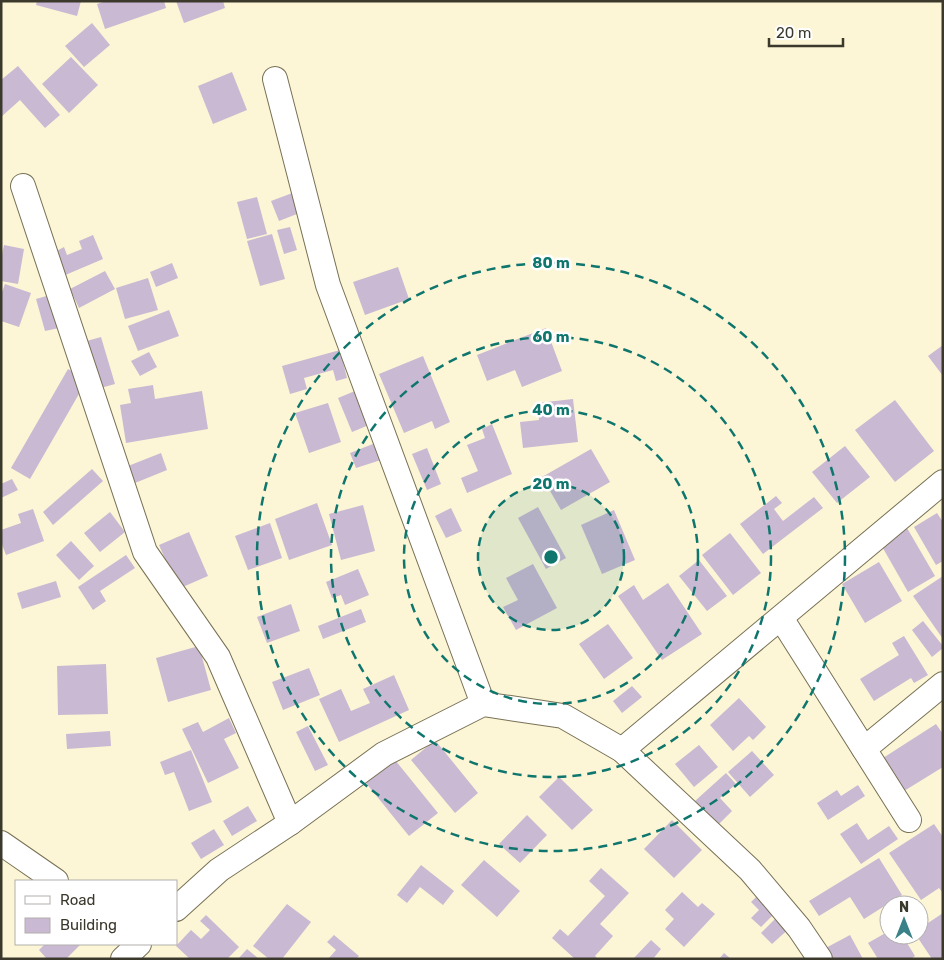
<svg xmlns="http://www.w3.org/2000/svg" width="944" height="960" viewBox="0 0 944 960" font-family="Rubik,sans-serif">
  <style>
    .building { fill: #cab9d3 }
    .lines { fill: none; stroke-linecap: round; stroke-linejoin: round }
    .street-casing { stroke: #777155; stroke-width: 26 }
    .street { stroke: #fff; stroke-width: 24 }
    .ring { fill: none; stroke: #0f766e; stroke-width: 2.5; stroke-dasharray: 9 6 }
    .centre { fill: #0f766e; stroke: #fff; stroke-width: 2.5 }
    .ring-label { font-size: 15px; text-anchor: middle; font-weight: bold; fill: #0f766e; stroke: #fff; stroke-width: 5; stroke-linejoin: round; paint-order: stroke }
  </style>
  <rect width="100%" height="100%" fill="#fdf6d6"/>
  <g class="building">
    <polygon points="37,1 81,1 77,16 36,5"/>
    <polygon points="106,1 164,1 166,8 105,29 97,4"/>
    <polygon points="176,1 223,1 225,8 184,23"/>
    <polygon points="92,23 110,45 84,67 65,46"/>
    <polygon points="71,57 98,85 69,113 42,84"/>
    <polygon points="18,66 60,115 45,128 20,100 1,117 1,80"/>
    <polygon points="232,72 247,110 213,124 198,86"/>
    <polygon points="295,192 302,212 279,221 271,201"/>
    <polygon points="257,197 267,234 247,239 237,202"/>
    <polygon points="290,227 297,250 284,254 277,230"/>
    <polygon points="272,234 285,279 260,286 247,241"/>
    <polygon points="93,235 103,259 63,276 53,253 64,247 67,255 82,249 79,241"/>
    <polygon points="4,245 24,249 18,284 1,281 1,259"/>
    <polygon points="172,263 178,278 156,287 150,272"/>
    <polygon points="398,267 409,299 365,315 353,282"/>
    <polygon points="105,271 115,289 79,308 70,289"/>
    <polygon points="148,278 158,310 125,319 116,288"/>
    <polygon points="5,284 31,293 19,327 1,321 1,295"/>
    <polygon points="50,295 59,328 45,331 36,299"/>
    <polygon points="169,310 179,336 138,351 128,326"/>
    <polygon points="546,328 562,371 522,387 515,370 487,381 477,355"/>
    <polygon points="101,337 115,384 97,389 83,342"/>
    <polygon points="943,345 943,376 928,356"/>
    <polygon points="340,350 347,378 336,381 333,370 304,378 307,389 290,394 282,366"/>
    <polygon points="149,352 157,367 140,376 131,361"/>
    <polygon points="423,356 450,422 435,429 432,421 404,433 379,374"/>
    <polygon points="68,369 87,380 30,479 11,468"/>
    <polygon points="153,385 155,399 202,391 208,429 126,443 120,405 131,403 128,389"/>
    <polygon points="355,391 369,425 352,432 338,398"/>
    <polygon points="573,399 578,442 523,448 520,422 539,420 537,403"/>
    <polygon points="895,400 934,451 895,482 855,430"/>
    <polygon points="328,403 341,442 309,453 295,413"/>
    <polygon points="492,424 512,474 467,493 461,478 478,471 467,445 485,438 482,429"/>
    <polygon points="378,442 384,459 356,468 350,453"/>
    <polygon points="845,446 870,477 837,503 812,472"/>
    <polygon points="427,448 441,484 427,490 412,454"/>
    <polygon points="591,449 610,482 561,510 542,477"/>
    <polygon points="161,453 167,470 135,483 128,466"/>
    <polygon points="92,469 103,481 53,525 43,512"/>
    <polygon points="12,479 18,490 1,498 1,484"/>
    <polygon points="776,496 782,503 774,509 783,521 814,497 823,508 763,554 740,524"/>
    <polygon points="317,503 332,545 289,560 275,519"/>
    <polygon points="363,505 375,551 341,560 329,514"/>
    <polygon points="538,507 566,558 546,569 518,518"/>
    <polygon points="451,508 462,531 446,538 435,516"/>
    <polygon points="33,509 44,541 6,555 1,542 1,530 21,523 18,514"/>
    <polygon points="614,510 635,560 602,574 581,525"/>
    <polygon points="110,512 125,532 100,552 84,533"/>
    <polygon points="937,513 943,522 943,561 936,565 914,527"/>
    <polygon points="270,523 282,558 248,570 235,536"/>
    <polygon points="907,528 935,576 908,592 880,543"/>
    <polygon points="189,532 208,576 178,589 159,545"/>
    <polygon points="730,533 761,573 733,595 702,555"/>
    <polygon points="71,541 94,566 79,580 56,555"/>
    <polygon points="126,555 135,568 100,591 106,601 93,610 78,587"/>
    <polygon points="699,560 727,596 707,611 679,576"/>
    <polygon points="879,562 902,601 865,623 842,584"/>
    <polygon points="533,564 557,608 516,630 503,607 518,600 506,578"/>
    <polygon points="358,569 369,595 345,605 341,595 332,598 326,582"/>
    <polygon points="943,576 943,639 913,596"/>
    <polygon points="56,581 61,597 22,609 17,593"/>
    <polygon points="668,583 702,634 662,660 618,596 634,585 643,600"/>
    <polygon points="291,604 300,631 267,643 257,617"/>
    <polygon points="361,609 366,622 323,639 318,626"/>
    <polygon points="923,621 943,646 943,648 932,657 912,630"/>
    <polygon points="608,624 633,658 604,679 579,644"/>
    <polygon points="904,636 928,675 914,683 911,678 874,701 860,679 899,655 892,643"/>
    <polygon points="199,646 211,690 168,702 156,658"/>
    <polygon points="106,664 108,714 58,715 57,666"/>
    <polygon points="309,668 320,695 283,710 272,682"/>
    <polygon points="394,675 409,710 339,742 319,699 341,689 351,711 370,703 363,689"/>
    <polygon points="632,686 642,697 622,713 613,701"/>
    <polygon points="739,698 766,727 753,740 749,736 733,751 710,725"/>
    <polygon points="229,718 236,733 224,739 239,768 208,783 182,729 198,722 203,732"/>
    <polygon points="936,724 943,734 943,767 904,791 883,758"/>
    <polygon points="308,726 328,765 315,771 296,732"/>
    <polygon points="110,731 111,746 67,749 66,734"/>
    <polygon points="435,740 478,793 455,813 411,760"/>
    <polygon points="699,745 718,767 694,787 675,764"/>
    <polygon points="191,750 212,802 189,811 174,772 165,775 160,762"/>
    <polygon points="752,751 774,775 750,797 728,772"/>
    <polygon points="395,760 438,813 409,836 366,783"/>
    <polygon points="726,773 736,784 720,798 732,811 718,825 695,801"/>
    <polygon points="559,777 593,810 572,830 539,797"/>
    <polygon points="858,785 865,796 828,820 817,803 837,790 841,796"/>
    <polygon points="248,806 257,821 232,836 223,821"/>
    <polygon points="527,815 547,835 520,863 499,844"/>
    <polygon points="672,820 702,850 674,878 644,849"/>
    <polygon points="857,823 868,840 889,826 898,839 861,864 840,834"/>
    <polygon points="934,824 943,837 943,893 939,888 921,900 889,853"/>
    <polygon points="214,829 224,845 201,859 191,843"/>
    <polygon points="879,858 902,895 864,919 850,897 819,916 809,901"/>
    <polygon points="484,860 520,891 497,917 461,885"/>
    <polygon points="421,865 454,891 443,905 420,887 407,903 397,895"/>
    <polygon points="601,868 629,893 600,924 613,936 595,956 598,959 575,959 552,938 560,929 568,936 605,896 589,881"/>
    <polygon points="682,892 698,907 702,903 715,914 684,947 665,929 674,919 665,910"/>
    <polygon points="761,892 779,909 761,927 751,918 759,910 751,902"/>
    <polygon points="287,904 311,922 282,959 269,959 253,946"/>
    <polygon points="943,913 943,959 932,959 916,935 919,935 919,929"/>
    <polygon points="780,914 792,926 772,944 761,933"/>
    <polygon points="206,915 239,947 227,959 190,959 176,946 191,930 201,939 210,930 200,921"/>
    <polygon points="889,931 889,935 902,935 915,956 911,959 878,959 868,943"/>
    <polygon points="334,935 359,956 356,959 328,959 336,950 327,942"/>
    <polygon points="850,935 863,959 827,959 822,950"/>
    <polygon points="651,940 661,949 653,959 633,959"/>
    <polygon points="45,944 81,944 66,959 47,959 39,950"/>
    <polygon points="247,949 259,959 238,959"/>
    <polygon points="724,953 731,959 719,959"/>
  </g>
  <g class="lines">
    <g class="street-casing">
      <g id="street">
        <polyline points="275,79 328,285 483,704"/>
        <polyline points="23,186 145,552 218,657 290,823"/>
        <polyline points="781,618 909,820"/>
        <polyline points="864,749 943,684"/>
        <polyline points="622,750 943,482"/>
        <polyline points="1,843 56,881"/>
        <polyline points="176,909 219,870 290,823 384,754 483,704 563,716 622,750 750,870 799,928 820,959"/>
        <polyline points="123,959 139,944"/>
      </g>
    </g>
    <use href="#street" class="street"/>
  </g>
  <circle cx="551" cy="557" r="73" fill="#0f766e" fill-opacity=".12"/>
  <g class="ring">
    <circle cx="551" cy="557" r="73"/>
    <circle cx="551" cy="557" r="147"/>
    <circle cx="551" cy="557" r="220"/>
    <circle cx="551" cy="557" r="294"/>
  </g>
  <circle cx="551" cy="557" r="8" class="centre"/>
  <g class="ring-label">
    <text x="551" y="268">80 m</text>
    <text x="551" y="342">60 m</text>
    <text x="551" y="415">40 m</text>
    <text x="551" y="489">20 m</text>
  </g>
  <rect width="944" height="960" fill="none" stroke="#3b382c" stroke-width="5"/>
  <rect x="15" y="880" width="162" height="65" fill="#ffffff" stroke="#b1afab"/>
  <rect x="25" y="896" width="25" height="8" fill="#ffffff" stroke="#b1afab"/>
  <text x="60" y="905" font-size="15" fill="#3b382c">Road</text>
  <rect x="25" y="918" width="25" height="15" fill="#cab9d3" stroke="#b1afab"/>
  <text x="60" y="930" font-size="15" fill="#3b382c">Building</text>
  <g transform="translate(904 920)"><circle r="24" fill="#ffffff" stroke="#b1afab"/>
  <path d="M0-4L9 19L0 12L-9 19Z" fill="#3a8287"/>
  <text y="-8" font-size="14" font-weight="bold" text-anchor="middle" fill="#3b382c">N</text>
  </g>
  <path d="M769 38v8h74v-8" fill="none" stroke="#3b382c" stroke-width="2.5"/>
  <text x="776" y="38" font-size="15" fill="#3b382c" stroke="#ffffff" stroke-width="4" paint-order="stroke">20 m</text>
</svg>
